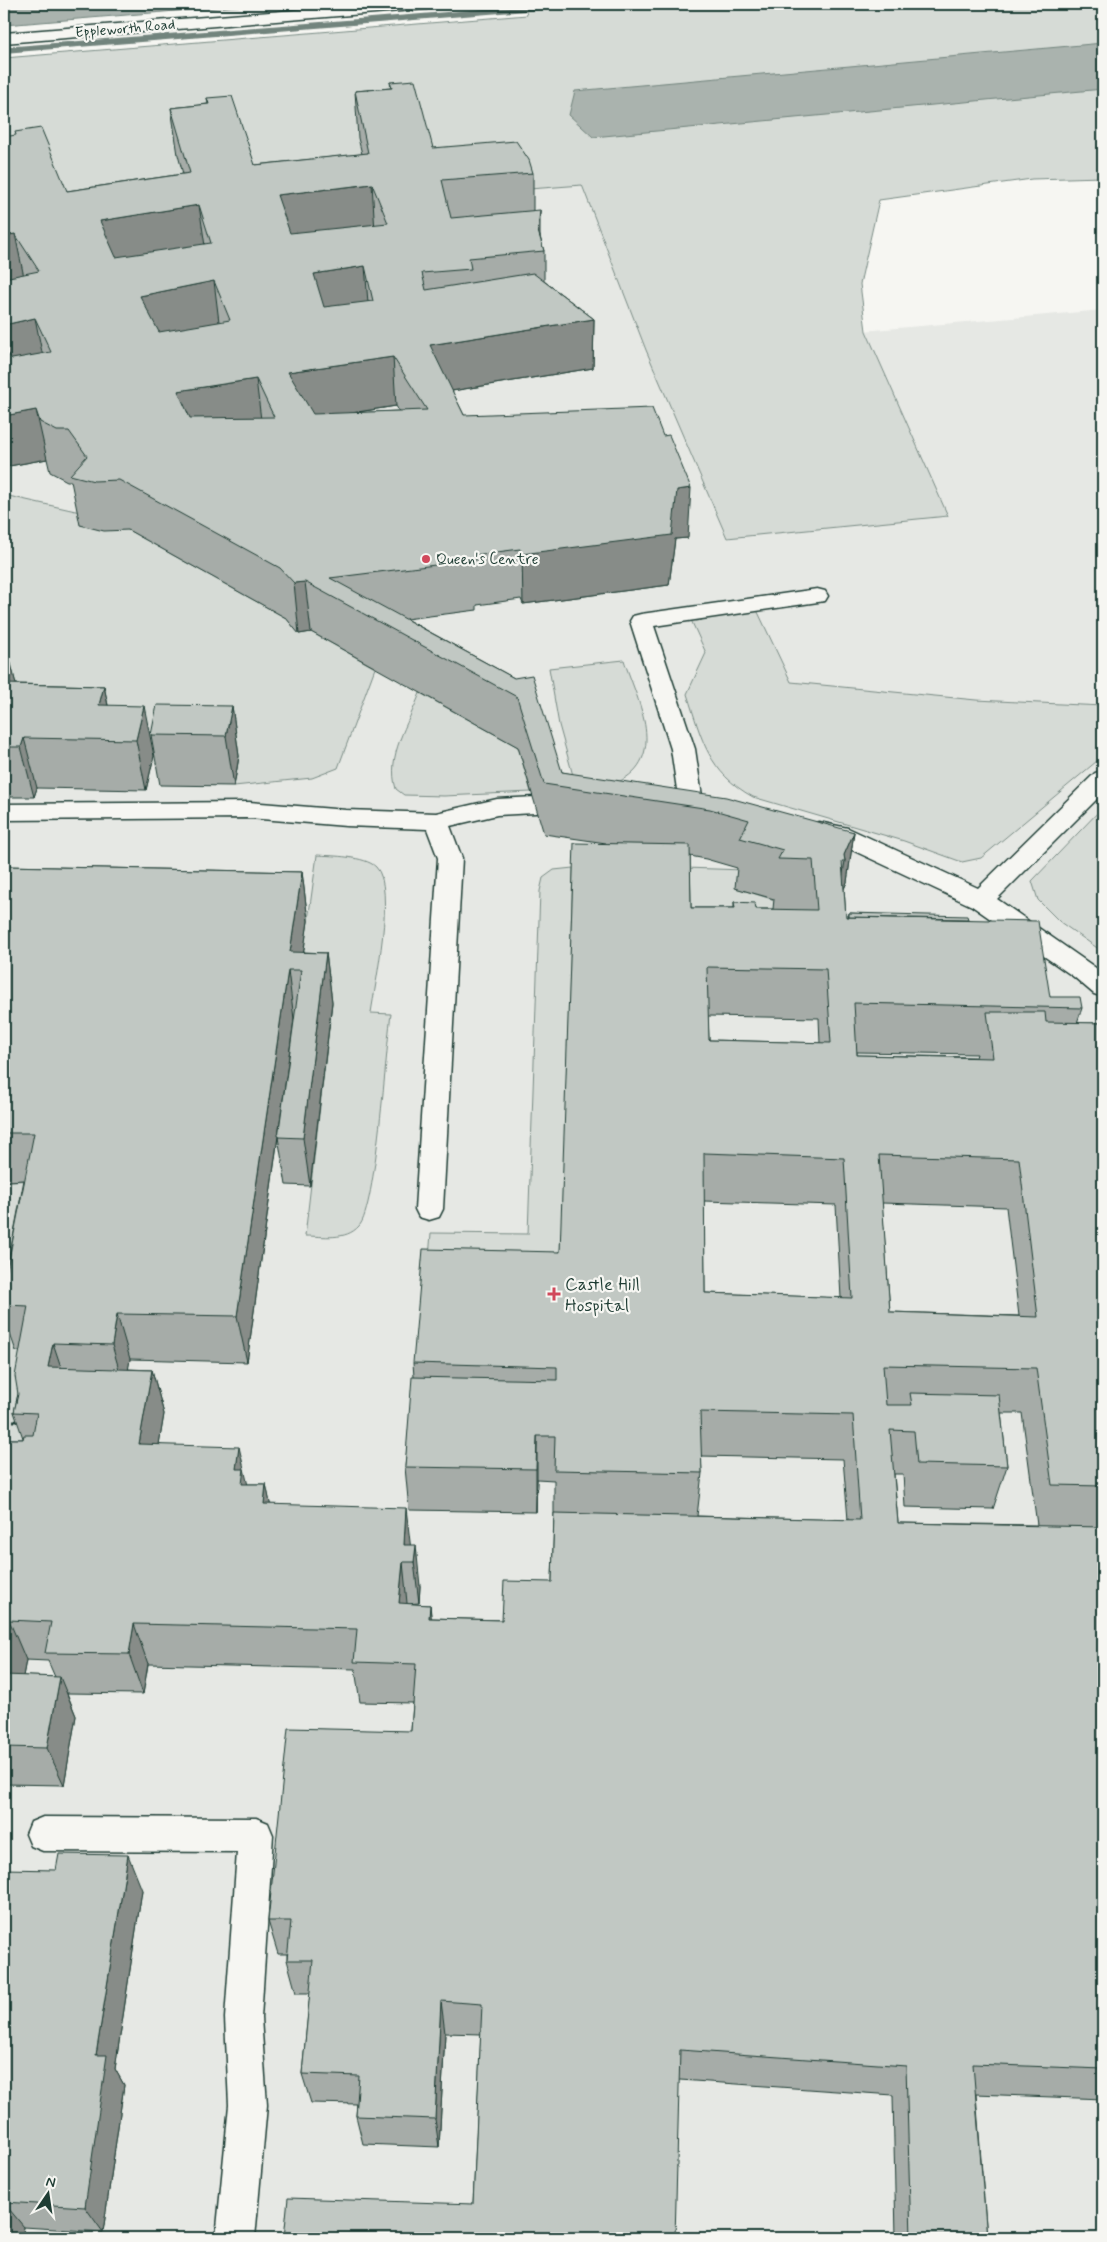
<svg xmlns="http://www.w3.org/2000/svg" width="1107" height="2242" viewBox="0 0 1107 2242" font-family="Mynerve,sans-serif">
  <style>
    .built { fill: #e6e8e4 }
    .green { fill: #d6dbd6; stroke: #7a8c85 }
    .water { fill: #aab3ae; stroke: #72847d }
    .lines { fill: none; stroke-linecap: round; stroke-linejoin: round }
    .stream { fill: #72847d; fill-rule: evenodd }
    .lane-casing { stroke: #1f3d34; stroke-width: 3 }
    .secondary-casing { stroke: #1f3d34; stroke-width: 3 }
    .path { stroke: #1f3d34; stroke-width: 3; stroke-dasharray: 5 4; stroke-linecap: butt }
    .lane { fill: #f6f6f2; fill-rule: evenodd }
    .secondary { fill: #f6f6f2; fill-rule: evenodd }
    .wall { fill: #a6aca8; stroke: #1f3d34; fill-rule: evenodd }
    .shaded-wall { fill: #878c88; stroke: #1f3d34 }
    .building { fill: #c1c8c3; stroke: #1f3d34; fill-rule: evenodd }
    .poi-dot { fill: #d1495b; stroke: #f6f6f2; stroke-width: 2 }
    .labels { text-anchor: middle; stroke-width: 4.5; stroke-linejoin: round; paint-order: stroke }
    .far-street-label { font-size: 15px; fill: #1f3d34; stroke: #f6f6f2 }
    .far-poi-label { font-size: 15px; fill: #1f3d34; stroke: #f6f6f2; text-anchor: start }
    .poi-label { font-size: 18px; fill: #1f3d34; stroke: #f6f6f2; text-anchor: start }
  </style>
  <rect width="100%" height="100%" fill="#f6f6f2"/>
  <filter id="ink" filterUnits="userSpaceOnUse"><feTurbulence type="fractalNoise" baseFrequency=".02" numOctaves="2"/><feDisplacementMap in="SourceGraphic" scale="10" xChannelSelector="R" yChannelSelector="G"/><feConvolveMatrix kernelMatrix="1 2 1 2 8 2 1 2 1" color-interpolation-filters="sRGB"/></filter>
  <g filter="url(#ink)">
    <polygon class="built" points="528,15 646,350 1103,310 1103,2238 4,2238 4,58"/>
    <g class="green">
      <polygon points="575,4 1103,4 1103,177 1032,179 879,200 860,284 866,331 948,516 727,538 646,350 582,185 372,201 197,221 4,186 4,58 527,15 525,8"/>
      <polygon points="4,495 89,514 128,530 286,618 299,633 311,632 375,668 338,768 312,778 234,786 239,756 154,756 4,692"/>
      <path d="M 757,610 L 791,682 L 976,700 L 1103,706 L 1103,756 L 981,858 L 962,862 L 904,841 L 753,797 C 708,772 702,740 687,694 L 706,653 L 691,620 Z"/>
      <path d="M 624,660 C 636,698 668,754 622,780 C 610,787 590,788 577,790 L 559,725 L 549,668 Z"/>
      <path d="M 420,693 L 518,747 L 531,792 L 444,796 L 404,795 L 396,789 C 386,755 408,725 420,693 Z"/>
      <polygon points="1103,807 1103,952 1060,922 1038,900 1032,881"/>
      <path d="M 317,855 C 332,856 365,856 376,867 C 396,887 375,985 371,1013 L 391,1014 C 386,1048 376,1209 359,1226 C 346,1241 323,1236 305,1236 L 332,1003 L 297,1001 Z"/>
      <polygon points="573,868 560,1298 426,1295 431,1233 528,1234 540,891 543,878 554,870"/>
      <polygon points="685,868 744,870 736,888 807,910 810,960 688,957"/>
      <polygon points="48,1180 16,1350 44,1352 32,1421 4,1482 4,1191 7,1181"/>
    </g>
    <g class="water">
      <polygon points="4,4 262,4 4,25"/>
      <polygon points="1103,43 1103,89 593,137 569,115 575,91"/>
    </g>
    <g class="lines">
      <polygon class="stream" points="547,4 580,4 576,7 4,53 4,47"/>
      <g class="lane-casing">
        <g id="lane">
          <polygon points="817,589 825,591 828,596 825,601 654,626 695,749 704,810 701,816 692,818 683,816 680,810 671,749 630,621 633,616 641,614"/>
          <polygon points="1103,771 1103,793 997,899 1103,973 1103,997 1094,994 1074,977 972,906 833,841 810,836 807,830 810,824 819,822 848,828 978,888 1095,773"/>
          <polygon points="573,795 582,797 585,803 582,809 573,811 497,815 450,826 462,858 443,1209 439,1217 429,1220 419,1217 415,1209 438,858 427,829 346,826 249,818 4,820 4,804 249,802 346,810 436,813 497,799"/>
          <polygon points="43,1817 256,1818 268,1823 273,1835 261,2018 267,2105 255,2238 216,2238 229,2105 225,2018 237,1852 43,1851 31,1846 26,1834 31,1822"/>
        </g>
      </g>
      <g class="secondary-casing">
        <polygon id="secondary" points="370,4 434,4 432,7 426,9 4,43 4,33"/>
      </g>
      <polyline class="path" points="4,1421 21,1421"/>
      <use href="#lane" class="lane"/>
      <use href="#secondary" class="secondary"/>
    </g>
    <g class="wall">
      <path d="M 390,82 L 433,148 L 533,173 L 533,211 L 544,251 L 544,281 L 594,319 L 593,368 L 452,391 L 464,415 L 688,538 L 675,539 L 669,585 L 523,604 L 521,599 L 477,605 L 477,610 L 406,619 L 514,678 L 562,772 L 854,832 L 847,882 L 844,889 L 846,917 L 848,917 L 849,913 L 968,919 L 1050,997 L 1082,1008 L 1077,1023 L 1103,1023 L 1103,2099 L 976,2094 L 987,2238 L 896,2238 L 893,2095 L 680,2080 L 473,2204 L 481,2034 L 445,2033 L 439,2147 L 363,2144 L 356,2116 L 357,2104 L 311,2103 L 302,2074 L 310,1993 L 296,1993 L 287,1960 L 287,1954 L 278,1954 L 268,1921 L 411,1731 L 413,1703 L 360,1702 L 355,1669 L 148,1664 L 143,1694 L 67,1693 L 76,1716 L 64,1785 L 4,1784 L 4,1439 L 23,1439 L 23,1438 L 14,1412 L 18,1394 L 20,1351 L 16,1351 L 4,1317 L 4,1284 L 24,1180 L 7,1181 L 5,1191 L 4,1191 L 4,866 L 302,872 L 308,921 L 303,952 L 326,953 L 332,1002 L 310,1186 L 286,1185 L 278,1137 L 247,1362 L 130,1359 L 128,1369 L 152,1370 L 164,1414 L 159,1444 L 248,1484 L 266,1484 L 270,1504 L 410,1545 L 420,1586 L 419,1603 L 407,1604 L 430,1605 L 431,1618 L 502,1620 L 552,1582 L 554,1513 L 554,1480 L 537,1479 L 536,1512 L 409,1510 L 405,1467 L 414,1377 L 413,1363 L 560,1252 L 606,843 L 544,834 L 518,747 L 311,632 L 299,634 L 286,618 L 128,530 L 104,531 L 80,525 L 71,481 L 67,481 L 50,472 L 47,459 L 4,467 L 4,137 L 67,191 L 183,174 L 178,155 L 171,108 L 208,104 L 207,98 L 255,165 L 362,154 L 358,138 L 355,91 L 391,88 ZM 396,406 L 399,411 L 352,413 ZM 690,856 L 706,859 L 737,868 L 735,888 L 774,899 L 773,909 L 756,909 L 734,902 L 734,908 L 691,908 ZM 708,1016 L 819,1018 L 820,1043 L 709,1040 ZM 857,1052 L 977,1054 L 976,1057 L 857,1055 ZM 704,1201 L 836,1205 L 841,1298 L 705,1293 ZM 882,1203 L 1006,1207 L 1019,1316 L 890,1312 ZM 1001,1413 L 1022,1413 L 1037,1525 L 898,1523 L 894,1474 L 903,1474 L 905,1507 L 993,1509 L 1007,1466 ZM 701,1456 L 843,1459 L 848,1520 L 697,1516 L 702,1473 ZM 26,1660 L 48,1661 L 55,1677 L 23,1676 Z"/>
      <polygon points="4,642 16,684 104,686 108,705 154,756 146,790 37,788 34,797 4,797"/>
      <polygon points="232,706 239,756 234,786 160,785 151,735"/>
      <polygon points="4,1869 142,1890 115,2069 124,2085 103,2232 24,2227 22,2238 4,2238"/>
    </g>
    <g class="shaded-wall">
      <polygon points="372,184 375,232 282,243 277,195"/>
      <polygon points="199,205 206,253 108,270 100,221"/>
      <polygon points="540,210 540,251 538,231"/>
      <polygon points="15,234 25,282 4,286 4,236"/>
      <polygon points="365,266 369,315 319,323 314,274"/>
      <polygon points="214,281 220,330 148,345 140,296"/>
      <polygon points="35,318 45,367 4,376 4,325"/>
      <polygon points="594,319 593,368 433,394 430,345"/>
      <polygon points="393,357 396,406 293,422 288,372"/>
      <polygon points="256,379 262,428 186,440 178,391"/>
      <polygon points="36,410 47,459 4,467 4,416"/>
      <polygon points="691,488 688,538 675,539 669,585 523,604 522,554 677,490"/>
      <polygon points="305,582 311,632 299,634 294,583"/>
      <polygon points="6,642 18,693 4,724 4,649"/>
      <polygon points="104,686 114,736 99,705"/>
      <polygon points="144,706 154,756 146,790 136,740"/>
      <polygon points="232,706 239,756 234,786 226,736"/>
      <polygon points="24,738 37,788 34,797 21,747"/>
      <polygon points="854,832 847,882 839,899 845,861 844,855"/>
      <polygon points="302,872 308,921 301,970 290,952"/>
      <polygon points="326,953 332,1002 310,1186 303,1138"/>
      <polygon points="288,970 294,1019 247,1362 237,1316"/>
      <polygon points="4,1172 7,1181 5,1191 4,1186"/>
      <polygon points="117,1314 130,1359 125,1390 112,1345"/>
      <polygon points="53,1343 68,1388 48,1367"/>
      <polygon points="152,1370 164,1414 152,1487 139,1444"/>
      <polygon points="537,1436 537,1479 536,1512 536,1469"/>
      <polygon points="239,1447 249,1490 253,1512 236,1469"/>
      <polygon points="266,1484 275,1527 264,1504"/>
      <polygon points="406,1508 411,1550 404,1545"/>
      <polygon points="416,1545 420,1586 419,1603 414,1562"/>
      <polygon points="403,1562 407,1603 404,1644 399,1603"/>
      <polygon points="430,1605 434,1645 429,1618"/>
      <polygon points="9,1620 26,1660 16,1714 4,1688 4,1645"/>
      <polygon points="134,1624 148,1664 143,1694 129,1654"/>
      <polygon points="60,1677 76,1716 64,1785 47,1748"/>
      <polygon points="128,1855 142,1890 115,2069 124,2085 103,2232 85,2207 96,2055"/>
      <polygon points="441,2001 445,2033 439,2147 435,2119"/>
      <polygon points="4,2203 24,2227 22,2238 4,2238"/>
    </g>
    <g class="building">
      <path d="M 415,80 L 433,148 L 516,141 L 529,160 L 533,173 L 442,180 L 451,218 L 540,210 L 538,231 L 544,251 L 469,258 L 471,269 L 422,273 L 426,290 L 533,273 L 594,319 L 430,345 L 464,415 L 652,408 L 663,436 L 669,435 L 691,488 L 677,490 L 672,535 L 522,554 L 520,549 L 474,555 L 476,560 L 330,578 L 514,678 L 532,675 L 562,772 L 726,797 L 854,832 L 844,855 L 845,861 L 842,861 L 846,917 L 1038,921 L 1050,997 L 1080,997 L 1082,1008 L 854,1003 L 857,1055 L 993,1058 L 987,1012 L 1045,1012 L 1046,1022 L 1103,1023 L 1103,1486 L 1052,1485 L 1036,1368 L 883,1365 L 886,1405 L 912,1405 L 910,1393 L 999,1395 L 1007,1466 L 917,1464 L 914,1431 L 890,1430 L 898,1523 L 1103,1527 L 1103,2069 L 973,2064 L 987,2238 L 911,2238 L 906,2066 L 680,2050 L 675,2238 L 284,2238 L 288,2198 L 473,2204 L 482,2004 L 441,2001 L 435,2119 L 356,2116 L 359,2076 L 302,2074 L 313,1960 L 287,1960 L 291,1921 L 268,1921 L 288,1728 L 411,1731 L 416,1664 L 354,1662 L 357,1629 L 134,1624 L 129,1654 L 45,1653 L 51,1622 L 9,1620 L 4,1645 L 4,1439 L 23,1439 L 24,1435 L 33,1435 L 37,1413 L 14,1412 L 18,1394 L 15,1376 L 28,1306 L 4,1305 L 4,1284 L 34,1133 L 4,1133 L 4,866 L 302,872 L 290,952 L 326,953 L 303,1138 L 278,1137 L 301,970 L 288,970 L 237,1316 L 117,1314 L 112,1345 L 53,1343 L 48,1367 L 152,1370 L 139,1444 L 239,1447 L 236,1469 L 244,1469 L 242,1484 L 266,1484 L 264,1504 L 406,1508 L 404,1545 L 416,1545 L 414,1562 L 403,1562 L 399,1603 L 430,1605 L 429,1618 L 502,1620 L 504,1581 L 552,1582 L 554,1513 L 860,1520 L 853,1415 L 700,1412 L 702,1473 L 554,1470 L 555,1436 L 537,1436 L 536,1469 L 405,1467 L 412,1377 L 557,1380 L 557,1367 L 413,1363 L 423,1249 L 560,1252 L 574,843 L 690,845 L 691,908 L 735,908 L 734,902 L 755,903 L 756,909 L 817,910 L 813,860 L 778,859 L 783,850 L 740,838 L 749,820 L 710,809 L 544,784 L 517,697 L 305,582 L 294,583 L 280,568 L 119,480 L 94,481 L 70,475 L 87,456 L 69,431 L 57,431 L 40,422 L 36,410 L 4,416 L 4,349 L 12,359 L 51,352 L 35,318 L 4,325 L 4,278 L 39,271 L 15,234 L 4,236 L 4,137 L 16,135 L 15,132 L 41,128 L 67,191 L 190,173 L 171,108 L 209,104 L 207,98 L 232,96 L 255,165 L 368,153 L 355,91 L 392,88 L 390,82 ZM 372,184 L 388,223 L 290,233 L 277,195 ZM 199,205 L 211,243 L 116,257 L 100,221 ZM 365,266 L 373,301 L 324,307 L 314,274 ZM 214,281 L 230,320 L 159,332 L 140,296 ZM 393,357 L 427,410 L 313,414 L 288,372 ZM 256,379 L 274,417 L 190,418 L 178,391 ZM 707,967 L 826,969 L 831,1043 L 709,1040 ZM 704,1153 L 844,1158 L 852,1298 L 705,1293 ZM 879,1155 L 1019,1159 L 1038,1317 L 890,1312 Z"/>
      <polygon points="4,684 104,686 99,705 144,706 136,740 24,738 21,747 4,747"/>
      <polygon points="157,705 232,706 226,736 151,735"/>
      <polygon points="849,913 967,916 968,919 849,917"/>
      <polygon points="4,1675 60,1677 47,1748 4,1747"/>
      <polygon points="59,1854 128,1855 96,2055 107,2055 85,2207 4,2202 4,1869 56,1870"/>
    </g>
  </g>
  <g class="poi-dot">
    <circle cx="426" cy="559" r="5"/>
    <path d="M551.5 1286.5h5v5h5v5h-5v5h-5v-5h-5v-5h5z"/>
  </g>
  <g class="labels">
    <g class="far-street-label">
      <text transform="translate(125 28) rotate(-5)" y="5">Eppleworth Road</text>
    </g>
    <g class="far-poi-label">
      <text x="436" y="564">Queen's Centre</text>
    </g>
    <g class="poi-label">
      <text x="565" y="1290">Castle Hill<tspan x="565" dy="21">Hospital</tspan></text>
    </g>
  </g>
  <rect width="1107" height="2242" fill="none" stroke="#f6f6f2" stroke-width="20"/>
  <rect x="10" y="10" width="1087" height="2222" fill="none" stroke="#1f3d34" stroke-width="2" filter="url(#ink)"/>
  <g transform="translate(48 2194) rotate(13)" stroke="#f6f6f2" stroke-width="4" paint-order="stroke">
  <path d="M0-4L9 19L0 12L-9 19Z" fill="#1f3d34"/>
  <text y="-8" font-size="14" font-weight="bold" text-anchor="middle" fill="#1f3d34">N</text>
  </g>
</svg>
